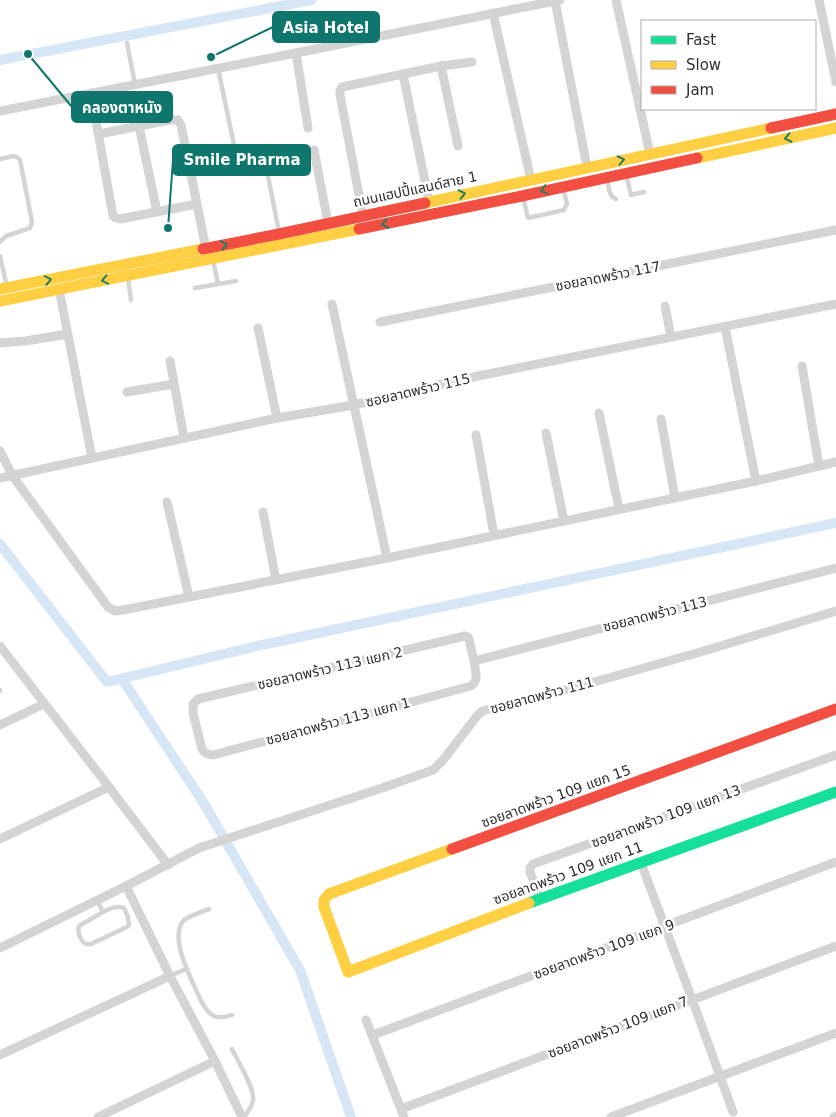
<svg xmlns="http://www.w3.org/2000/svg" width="836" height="1117" viewBox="0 0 836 1117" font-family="'DejaVu Sans','Noto Sans Thai',sans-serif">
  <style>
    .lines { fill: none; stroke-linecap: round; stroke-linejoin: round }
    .canal { stroke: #d7e6f4; stroke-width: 10 }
    .lane { stroke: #d4d4d4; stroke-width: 4.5 }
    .street { stroke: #d4d4d4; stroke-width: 9 }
    .fast { stroke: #16e098; stroke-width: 11 }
    .slow { stroke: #ffcf43; stroke-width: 11 }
    .jam { stroke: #f24e42; stroke-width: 11 }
    .oneway { stroke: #247f5e }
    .labels { text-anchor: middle; stroke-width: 5; stroke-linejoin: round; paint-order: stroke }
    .street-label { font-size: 14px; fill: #2f2f2f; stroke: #fff }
    .leader { fill: none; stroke: #0f766e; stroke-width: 2 }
    .callout-dot { fill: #0f766e; stroke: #fff; stroke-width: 2 }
    .callout { fill: #0f766e; stroke: #0f766e; stroke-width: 2 }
    .callout-label { font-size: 15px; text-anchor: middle; font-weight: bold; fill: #fff }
  </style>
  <rect width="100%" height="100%" fill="#fff"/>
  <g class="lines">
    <g class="canal">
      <polyline points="0,60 312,0"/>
      <polyline points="0,544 107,682 257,646 836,523"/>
      <polyline points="122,679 203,802 300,970 351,1117"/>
    </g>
    <g class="lane">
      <polyline points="127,43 135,84"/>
      <polyline points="218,68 235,150"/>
      <polyline points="0,159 14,156 17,157 20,160 32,222 30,228 6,236 0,242"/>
      <polyline points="266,166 279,232"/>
      <polyline points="626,174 631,195 644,192"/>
      <path d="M 607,178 C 609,185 608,197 616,199"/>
      <polyline points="523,197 528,218 564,210 567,204 563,187"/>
      <polyline points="0,256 7,287"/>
      <polyline points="213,260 218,284"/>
      <polyline points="128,277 131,300"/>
      <polyline points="195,288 236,281"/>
      <polyline points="0,690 0,691"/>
      <path d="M 97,900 L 103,912 L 79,926 C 77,934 82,946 91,944 L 127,927 L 129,925 L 128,917 L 124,908 C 116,905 109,909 103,912"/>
      <path d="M 209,909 C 203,911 188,917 184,920 C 169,935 189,975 196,990 C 200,998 203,1008 210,1013 C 216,1019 224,1018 232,1015"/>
      <polyline points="170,976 186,969"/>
      <path d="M 232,1049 C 237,1060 255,1088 253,1100 C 252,1107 248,1112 244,1117"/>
    </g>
    <g class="street">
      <polyline points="616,0 650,154"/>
      <polyline points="819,0 836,82"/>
      <polyline points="555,1 587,167"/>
      <polyline points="493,13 531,180"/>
      <polyline points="296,53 308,128"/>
      <polyline points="441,66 458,146"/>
      <polyline points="403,74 429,201"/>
      <polyline points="91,93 113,216 116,218 120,219 197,204"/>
      <polyline points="0,111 296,53 560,0"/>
      <polyline points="139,126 157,212"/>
      <polyline points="99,134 170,120 178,120 181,125 206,249"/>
      <polyline points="314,150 328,223"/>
      <polyline points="363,216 340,95 340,91 342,87 441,66 472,62"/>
      <polyline points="59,289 92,458"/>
      <polyline points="332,304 387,558"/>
      <polyline points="665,306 671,337"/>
      <polyline points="380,322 836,230"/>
      <polyline points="725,327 756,481"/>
      <polyline points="258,328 277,418"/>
      <polyline points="0,343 25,341 68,334"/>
      <polyline points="170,361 184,438"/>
      <polyline points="802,366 819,466"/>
      <polyline points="127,392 174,384"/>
      <polyline points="599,413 619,509"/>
      <polyline points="661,419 675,498"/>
      <polyline points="546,433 564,521"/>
      <polyline points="476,435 494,535"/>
      <polyline points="0,451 12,475 108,607 115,611 123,610 387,558 756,481 836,462"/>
      <polyline points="0,478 277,418 354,405 463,379 836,304"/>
      <polyline points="167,502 189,597"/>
      <polyline points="263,512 276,580"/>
      <path d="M 465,636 L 468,637 L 469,639 C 471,649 477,669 476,679 C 475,683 474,683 471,686 L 213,755 C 207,754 205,754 202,749 L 193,713 L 193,704 L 198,699 Z"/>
      <polyline points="0,646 109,787 168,865"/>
      <polyline points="474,661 836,568"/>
      <polyline points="0,725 44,704"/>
      <polyline points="0,839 109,787"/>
      <polyline points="641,863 692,999 733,1112"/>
      <polyline points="126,886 170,976 215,1061 242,1117"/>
      <polyline points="541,899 530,872 530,868 533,864 836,755"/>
      <polyline points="0,948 126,886 199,848 382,788 433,770 443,760 477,716 482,711 576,687 697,653 836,611"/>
      <polyline points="366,1020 404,1117"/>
      <polyline points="373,1035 836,862"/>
      <polyline points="0,1055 170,976"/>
      <polyline points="401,1109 836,946"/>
      <polyline points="98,1117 215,1061"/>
      <polyline points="611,1117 836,1033"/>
      <polyline points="834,1117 836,1116"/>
    </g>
    <polyline class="fast" points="529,903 836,792"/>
    <g class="slow">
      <polyline points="697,158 836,128"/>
      <polyline points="425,203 771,128"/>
      <polyline points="0,289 203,249"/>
      <polyline points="0,301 359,229"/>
      <polyline points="452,849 329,894 324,900 324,907 348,972 529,903"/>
    </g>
    <g class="jam">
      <polyline points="771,128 836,114"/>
      <polyline points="359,229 522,196 697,158"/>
      <polyline points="203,249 279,234 425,203"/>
      <polyline points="452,849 836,709"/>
    </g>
  </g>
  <defs><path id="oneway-chevron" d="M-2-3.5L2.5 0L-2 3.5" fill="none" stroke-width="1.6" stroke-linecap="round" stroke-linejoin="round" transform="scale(1.25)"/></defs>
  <g class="oneway">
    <use href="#oneway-chevron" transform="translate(788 138) rotate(168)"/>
    <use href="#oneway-chevron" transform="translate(621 160) rotate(-12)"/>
    <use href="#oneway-chevron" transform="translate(544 190) rotate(167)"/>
    <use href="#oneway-chevron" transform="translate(462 194) rotate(-12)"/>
    <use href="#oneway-chevron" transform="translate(385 224) rotate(168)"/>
    <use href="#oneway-chevron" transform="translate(224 245) rotate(-11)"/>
    <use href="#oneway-chevron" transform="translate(48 280) rotate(-11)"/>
    <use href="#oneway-chevron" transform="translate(105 280) rotate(169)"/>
  </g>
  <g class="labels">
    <g class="street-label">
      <text transform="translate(415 189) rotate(-12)" y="5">ถนนแฮปปี้แลนด์สาย 1</text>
      <text transform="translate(608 276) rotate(-11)" y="5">ซอยลาดพร้าว 117</text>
      <text transform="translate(418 390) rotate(-13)" y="5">ซอยลาดพร้าว 115</text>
      <text transform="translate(655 614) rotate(-14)" y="5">ซอยลาดพร้าว 113</text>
      <text transform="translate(330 668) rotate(-13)" y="5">ซอยลาดพร้าว 113 แยก 2</text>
      <text transform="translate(542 695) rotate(-15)" y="5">ซอยลาดพร้าว 111</text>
      <text transform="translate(338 721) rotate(-15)" y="5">ซอยลาดพร้าว 113 แยก 1</text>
      <text transform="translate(556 796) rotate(-20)" y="5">ซอยลาดพร้าว 109 แยก 15</text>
      <text transform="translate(666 816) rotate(-20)" y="5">ซอยลาดพร้าว 109 แยก 13</text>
      <text transform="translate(568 873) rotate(-20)" y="5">ซอยลาดพร้าว 109 แยก 11</text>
      <text transform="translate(604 949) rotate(-20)" y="5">ซอยลาดพร้าว 109 แยก 9</text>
      <text transform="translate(618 1027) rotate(-21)" y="5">ซอยลาดพร้าว 109 แยก 7</text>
    </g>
  </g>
  <path class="leader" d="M211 57L273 27M28 54L72 107M168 228L173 160"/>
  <g class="callout-dot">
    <circle cx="211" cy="57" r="5"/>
    <circle cx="28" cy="54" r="5"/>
    <circle cx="168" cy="228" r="5"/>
  </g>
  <g class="callout">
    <rect x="273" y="12" width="106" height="30" rx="5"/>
    <rect x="72" y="92" width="100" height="30" rx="5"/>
    <rect x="173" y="145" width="137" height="30" rx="5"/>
  </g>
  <g class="callout-label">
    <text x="326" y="33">Asia Hotel</text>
    <text x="122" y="113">คลองตาหนัง</text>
    <text x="242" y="165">Smile Pharma</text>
  </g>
  <rect x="641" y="20" width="175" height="90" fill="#ffffff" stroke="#acacac"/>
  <rect x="651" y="36" width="25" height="8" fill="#16e098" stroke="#acacac"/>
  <text x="686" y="45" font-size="15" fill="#2f2f2f">Fast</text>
  <rect x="651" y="61" width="25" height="8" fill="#ffcf43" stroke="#acacac"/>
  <text x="686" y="70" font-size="15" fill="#2f2f2f">Slow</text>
  <rect x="651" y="86" width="25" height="8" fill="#f24e42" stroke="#acacac"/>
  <text x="686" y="95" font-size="15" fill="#2f2f2f">Jam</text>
</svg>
